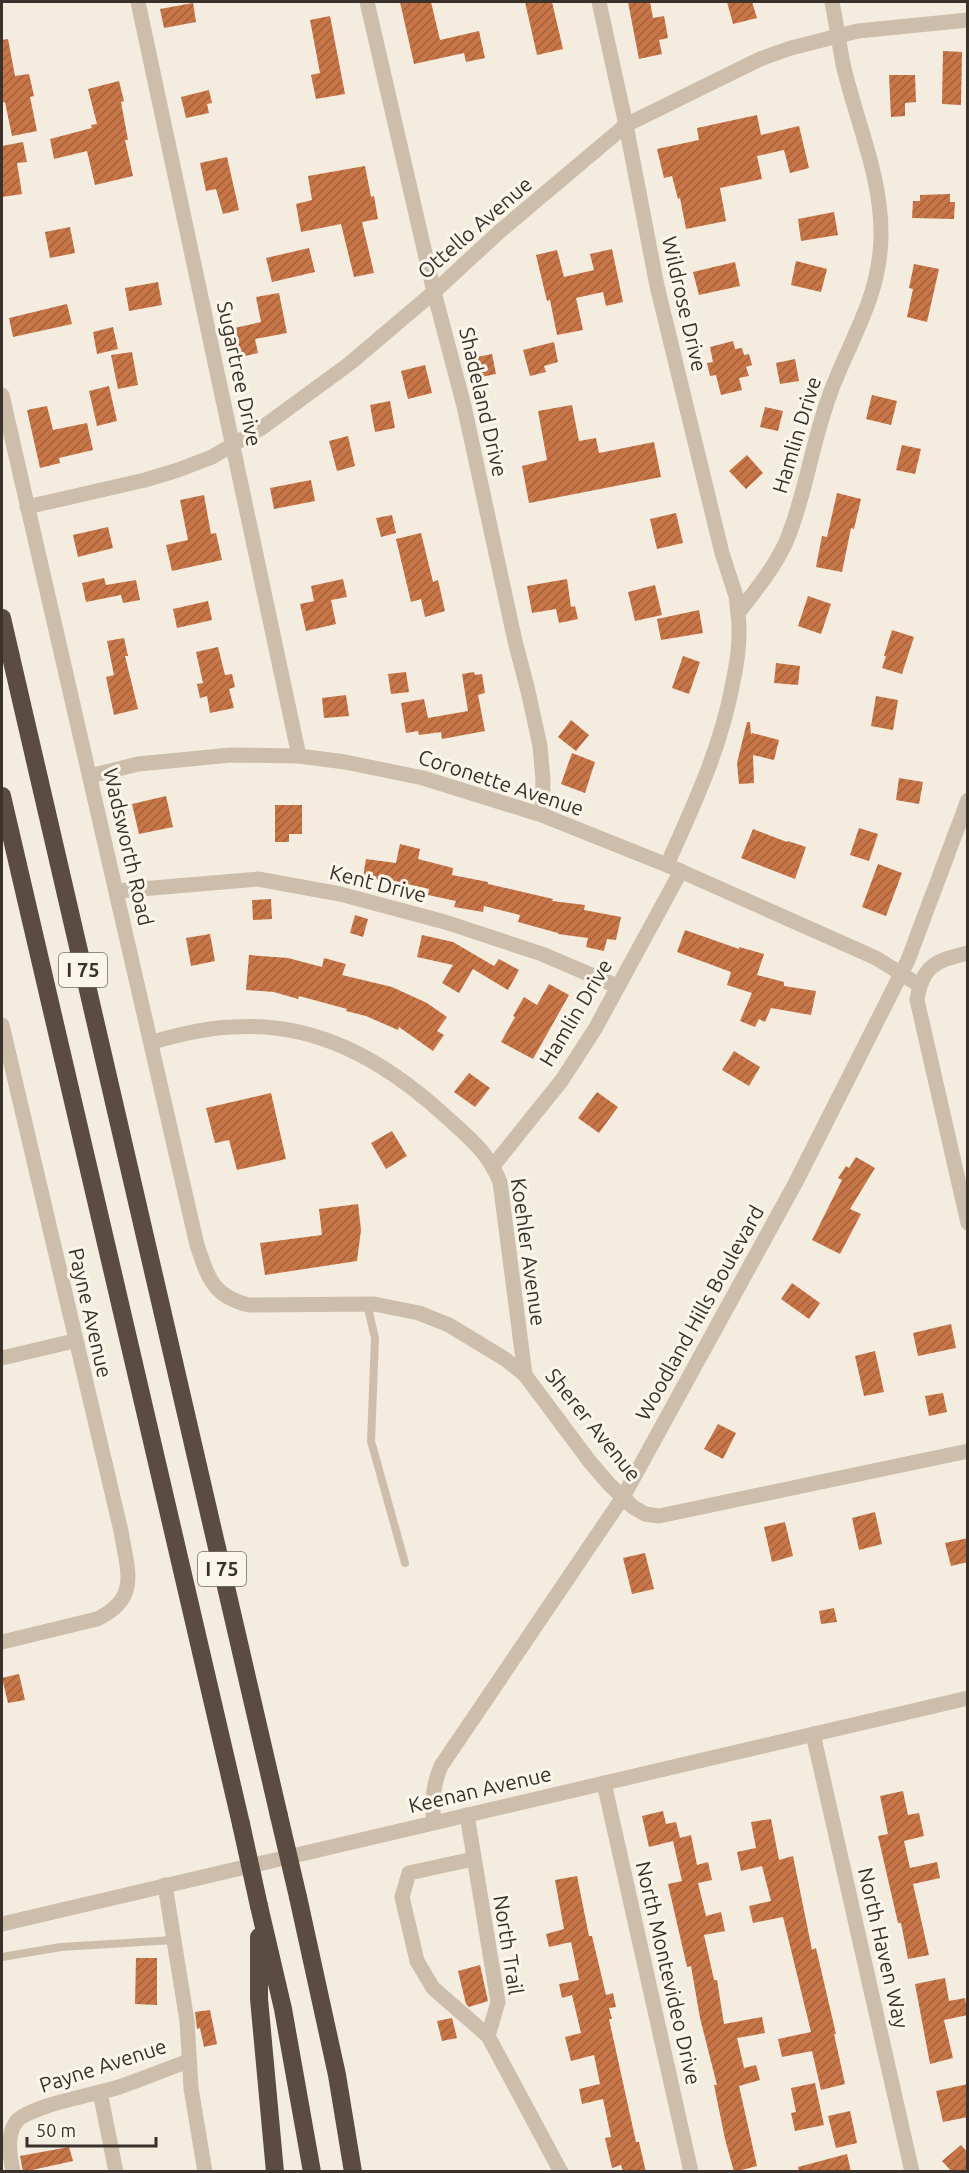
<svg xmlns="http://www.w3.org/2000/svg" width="969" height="2173" viewBox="0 0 969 2173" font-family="Ubuntu,sans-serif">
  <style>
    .building { fill: url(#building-hatch) }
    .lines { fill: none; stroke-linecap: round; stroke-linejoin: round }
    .service { stroke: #ccbeaa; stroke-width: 8 }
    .minor { stroke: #ccbeaa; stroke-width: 15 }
    .tertiary { stroke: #ccbeaa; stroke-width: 15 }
    .motorway { stroke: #5b4c41; stroke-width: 18 }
    .motorway-bridge { stroke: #5b4c41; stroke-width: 18 }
    .labels { text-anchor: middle; stroke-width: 6; stroke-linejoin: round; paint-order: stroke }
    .shield { fill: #fbf6ec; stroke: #746c64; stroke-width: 1.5 }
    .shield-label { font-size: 20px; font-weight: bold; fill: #3a312a }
    .street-label { font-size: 21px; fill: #3a312a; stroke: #fbf6ec }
  </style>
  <defs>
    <pattern id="building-hatch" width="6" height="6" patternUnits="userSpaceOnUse" patternTransform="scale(1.5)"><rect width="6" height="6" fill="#c87648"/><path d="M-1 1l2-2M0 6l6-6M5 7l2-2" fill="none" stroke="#a3613c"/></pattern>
  </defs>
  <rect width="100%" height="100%" fill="#f3ecdf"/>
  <g class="building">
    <polygon points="400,2 431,2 440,40 479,31 485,58 466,62 464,53 414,64"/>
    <polygon points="525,2 552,2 563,49 537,55"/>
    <polygon points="628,2 650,2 653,18 664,16 668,38 659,40 662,54 639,59"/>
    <polygon points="727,2 752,2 757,18 733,24"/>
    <polygon points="193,3 196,22 164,28 160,9"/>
    <polygon points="330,16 345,94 316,99 311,75 320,73 310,20"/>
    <polygon points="8,39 15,76 29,74 34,96 30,97 37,131 12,136 5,102 2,103 2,40"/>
    <polygon points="943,51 962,52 961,105 942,104"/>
    <polygon points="889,75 915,75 916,102 905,103 905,116 891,117"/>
    <polygon points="119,81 124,101 121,102 128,140 125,140 133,176 95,185 87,151 54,159 50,139 92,128 91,125 97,124 88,89"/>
    <polygon points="209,90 212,103 207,104 209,113 186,118 181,97"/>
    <polygon points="757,115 761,135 799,126 809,168 790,173 784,150 757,156 762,179 720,188 726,221 686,229 680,198 678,199 672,176 664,178 657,149 699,140 697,128"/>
    <polygon points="23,142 27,162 17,163 22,194 2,197 2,146"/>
    <polygon points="227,157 239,210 223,214 216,189 206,191 200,163"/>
    <polygon points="365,166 371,197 374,196 378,219 362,222 374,273 354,277 341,224 301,232 296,204 312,200 308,176"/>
    <polygon points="950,194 950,202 955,202 954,219 912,218 913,201 920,201 920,195"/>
    <polygon points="834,212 838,235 801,241 798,219"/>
    <polygon points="70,227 75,253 50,258 45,232"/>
    <polygon points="309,248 315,272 272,282 266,258"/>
    <polygon points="612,249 623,302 606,306 603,292 576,298 583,330 557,335 550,300 547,301 536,255 557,250 564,277 594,270 590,254"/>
    <polygon points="796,261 827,269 821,292 791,285"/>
    <polygon points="735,262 740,286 699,295 693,272"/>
    <polygon points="914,264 939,269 927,322 907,317 913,289 909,288"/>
    <polygon points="158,282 162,305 129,311 125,288"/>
    <polygon points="279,293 287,333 255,339 258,353 236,358 230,329 261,322 256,297"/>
    <polygon points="67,304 72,324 13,337 9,318"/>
    <polygon points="113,327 118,349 97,354 93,332"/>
    <polygon points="733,341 735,349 742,348 744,355 749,354 752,365 746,367 749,376 739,378 742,390 721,395 716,375 710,376 707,363 713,362 710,347"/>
    <polygon points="554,342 558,362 544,366 546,372 530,376 523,350"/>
    <polygon points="132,352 138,385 118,389 111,355"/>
    <polygon points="492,354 496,374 476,378 472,358"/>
    <polygon points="795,359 799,381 780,384 776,363"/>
    <polygon points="425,365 432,393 408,399 401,371"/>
    <polygon points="109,386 117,421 97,426 89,391"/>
    <polygon points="872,395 897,401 891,425 866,419"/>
    <polygon points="390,401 395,428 375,432 370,405"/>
    <polygon points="572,405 579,441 596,438 599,453 654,442 661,477 529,503 522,466 547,460 538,411"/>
    <polygon points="47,406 53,430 87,423 93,450 59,458 60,463 40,468 27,410"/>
    <polygon points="765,407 783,411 778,431 760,427"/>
    <polygon points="348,436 355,466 337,471 329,441"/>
    <polygon points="902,445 921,449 915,474 896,470"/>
    <polygon points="747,455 763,473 746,489 729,471"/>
    <polygon points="311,480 315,501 274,509 270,488"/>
    <polygon points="837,493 861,499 854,529 851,528 842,572 816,567 822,536 827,537"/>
    <polygon points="204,495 211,534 216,533 222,560 172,571 166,545 188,540 180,500"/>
    <polygon points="676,513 683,543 657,549 650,519"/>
    <polygon points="392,515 396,533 381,537 376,518"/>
    <polygon points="108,527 113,548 78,557 73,535"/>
    <polygon points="421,533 433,582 438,580 445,611 425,617 421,599 411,602 396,539"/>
    <polygon points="104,578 106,585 136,580 140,600 123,603 121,595 86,602 82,583"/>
    <polygon points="343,579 347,597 331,600 336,624 306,631 300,604 314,601 311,586"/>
    <polygon points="567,579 571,607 575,606 578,619 559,623 556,609 532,613 527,586"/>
    <polygon points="655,585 662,615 635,621 628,592"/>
    <polygon points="808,596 831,604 821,634 798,626"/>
    <polygon points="208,601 212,620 177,628 173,609"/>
    <polygon points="699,610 703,633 661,640 657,619"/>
    <polygon points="892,630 914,637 902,674 882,668 886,656 884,656"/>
    <polygon points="124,638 128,656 125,656 138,709 114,715 106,677 114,675 107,641"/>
    <polygon points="218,647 225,675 232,674 235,687 229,689 234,708 210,713 207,696 200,698 197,684 203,683 196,652"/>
    <polygon points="683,656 700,662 689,694 672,688"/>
    <polygon points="776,663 800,666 798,685 774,683"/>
    <polygon points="406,672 409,692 391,694 388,674"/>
    <polygon points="474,672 475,675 482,674 485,693 478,695 485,731 442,739 441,732 419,735 418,731 406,733 401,703 424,699 428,718 468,711 462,674"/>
    <polygon points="346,695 349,716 324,718 322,698"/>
    <polygon points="876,696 898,700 893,730 871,726"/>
    <polygon points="571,720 589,735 576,751 558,737"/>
    <polygon points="747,722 750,722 751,735 752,733 779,740 774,760 753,755 754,783 739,784 737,763"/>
    <polygon points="572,753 595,762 585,793 561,784"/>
    <polygon points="899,778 923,782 919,804 896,800"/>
    <polygon points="166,796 173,827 139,834 132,804"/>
    <polygon points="275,805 302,805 302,834 289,834 289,842 275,842"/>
    <polygon points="859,828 878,834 869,861 850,855"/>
    <polygon points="753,829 787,842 788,841 806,847 795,879 741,858"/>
    <polygon points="400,844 420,849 418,859 453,868 452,875 488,882 488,884 553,899 552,901 585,905 584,910 621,917 616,940 607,939 604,951 586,947 588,938 558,934 558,933 518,922 520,915 484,906 483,912 454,907 456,901 428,895 429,889 382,878 382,880 363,877 366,859 396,863"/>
    <polygon points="878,864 902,873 886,916 862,907"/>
    <polygon points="271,899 272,919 253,920 252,900"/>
    <polygon points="355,915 368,919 363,937 350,933"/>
    <polygon points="685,930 739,949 739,947 764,954 757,975 784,982 784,986 816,991 811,1015 771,1008 765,1022 759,1019 755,1027 740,1021 752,993 727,985 731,972 677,952"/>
    <polygon points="210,934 215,961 191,966 186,938"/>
    <polygon points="422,935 453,942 494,966 499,959 519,970 508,990 473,969 459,993 442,983 453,965 417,957"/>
    <polygon points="249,955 288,958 322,967 324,958 346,964 342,975 392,987 427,1003 447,1017 437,1031 444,1035 433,1051 399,1027 398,1030 366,1016 346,1011 347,1009 299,996 298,999 274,992 246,990"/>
    <polygon points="549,984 569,995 533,1059 501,1042 515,1017 513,1016 524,997 537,1005"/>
    <polygon points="734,1051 760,1067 749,1086 722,1070"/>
    <polygon points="469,1073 490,1088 475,1107 454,1092"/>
    <polygon points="597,1092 618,1107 599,1133 578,1118"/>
    <polygon points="271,1093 286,1159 237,1170 229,1140 215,1143 206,1108"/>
    <polygon points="392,1131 407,1156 386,1169 371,1143"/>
    <polygon points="856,1157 875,1168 850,1209 861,1214 840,1254 812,1240 842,1180 838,1178 846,1166 849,1168"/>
    <polygon points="358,1204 361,1230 357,1261 265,1275 260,1243 322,1235 319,1209"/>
    <polygon points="792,1283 820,1303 809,1319 781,1299"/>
    <polygon points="951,1324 956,1348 918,1356 913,1333"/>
    <polygon points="875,1351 884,1392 864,1396 855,1356"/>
    <polygon points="943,1393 947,1412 929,1416 925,1396"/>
    <polygon points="718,1424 736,1433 723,1459 704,1449"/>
    <polygon points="875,1512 882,1544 859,1550 852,1518"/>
    <polygon points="785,1522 793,1556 772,1562 764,1527"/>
    <polygon points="968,1538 968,1562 951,1566 945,1543"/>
    <polygon points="645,1553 654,1589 632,1594 623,1558"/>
    <polygon points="834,1608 837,1622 821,1624 819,1611"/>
    <polygon points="19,1674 25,1700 8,1703 2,1678"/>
    <polygon points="903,1791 908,1815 919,1813 924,1836 904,1841 910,1868 937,1862 940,1878 913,1884 929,1955 908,1959 901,1923 898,1923 878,1836 888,1834 880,1796"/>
    <polygon points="663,1811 666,1824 676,1822 680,1838 691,1835 697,1865 708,1862 712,1880 698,1883 706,1916 721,1912 725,1931 704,1935 714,1980 717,1980 724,2024 762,2017 765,2033 737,2038 744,2068 756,2065 760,2080 739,2086 757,2166 734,2172 725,2139 714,2085 717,2085 700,2018 691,1966 687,1967 668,1884 682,1881 673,1841 649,1847 642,1816"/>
    <polygon points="771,1819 779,1860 793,1856 812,1950 816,1948 836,2034 834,2034 845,2084 821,2090 812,2051 782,2057 778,2039 811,2032 783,1917 753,1923 749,1906 771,1901 762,1866 741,1871 737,1852 756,1848 751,1822"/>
    <polygon points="577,1876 589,1936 592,1936 606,1995 613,1993 616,2007 609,2008 612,2019 609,2019 636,2142 639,2142 646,2172 623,2172 621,2165 612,2168 605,2138 611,2137 603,2099 582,2104 579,2089 600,2084 594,2055 571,2061 565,2037 581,2033 572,1995 562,1998 559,1984 579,1980 571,1942 549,1947 546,1934 564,1929 555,1880"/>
    <polygon points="136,1958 157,1958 157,2005 135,2004"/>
    <polygon points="480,1965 488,2001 469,2007 466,2004 458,1971"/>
    <polygon points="945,1978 949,2001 965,1998 968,2015 944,2020 953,2058 930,2064 915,1984"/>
    <polygon points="210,2010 217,2044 204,2047 200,2028 197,2029 195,2012"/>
    <polygon points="452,2018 457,2038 442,2041 437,2021"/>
    <polygon points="815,2083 824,2125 795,2131 791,2113 796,2112 791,2088"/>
    <polygon points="968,2084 968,2117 943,2122 936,2091"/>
    <polygon points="850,2111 857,2143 836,2148 828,2116"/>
    <polygon points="961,2145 968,2153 968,2172 952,2172 942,2161"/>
    <polygon points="69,2147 73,2161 23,2172 20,2156"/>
    <polygon points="847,2154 851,2172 799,2172 798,2167"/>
  </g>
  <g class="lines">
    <g class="service">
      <polyline points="367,1304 375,1338 371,1441 405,1563"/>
      <polyline points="2,1957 61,1947 174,1940"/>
    </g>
    <g class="minor">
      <polyline points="138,2 299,756"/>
      <polyline points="367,2 434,292 464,406 515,641 528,691 540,746 543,780 542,815"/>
      <polyline points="599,2 626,125 657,286 722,553 736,596 738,613"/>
      <path d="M 2,395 L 197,1245 C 208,1277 212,1296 249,1305 L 374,1304 L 419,1313 L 449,1325 L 505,1359 L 525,1375 L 590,1462 L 609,1484 L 633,1507 L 645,1514 L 659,1516 L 968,1451"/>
      <polyline points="27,507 145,480 178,470 212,457 263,427 349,364 434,292 499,232 626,125 760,59 791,48 858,31 968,20"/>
      <polyline points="90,776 138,764 231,755 299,756 345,762 423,778 542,815 667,865 876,958 919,985"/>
      <path d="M 667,865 C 694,804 721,748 733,682 C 738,659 741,637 738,613 C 756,590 774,568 786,542 C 806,494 812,442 830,394 C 850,339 880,298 881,236 C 882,177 856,121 843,64 C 839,43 836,22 832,2"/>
      <polyline points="117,891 258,879 340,894 445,922 542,954 617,986"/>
      <path d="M 968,953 C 936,960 922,966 917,1000 L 968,1223"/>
      <path d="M 2,1025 L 121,1531 C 127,1570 141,1598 97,1619 L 2,1642"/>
      <path d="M 152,1042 C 179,1035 205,1028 232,1027 C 315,1021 383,1060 442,1113 C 467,1136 487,1150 500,1182 L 525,1375"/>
      <polyline points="493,1166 562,1080 595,1029 681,871"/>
      <polyline points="2,1358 74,1341"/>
      <polyline points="813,1734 912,2172"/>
      <polyline points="467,1815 498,2002 488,2036 561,2172"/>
      <path d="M 434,1822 C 431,1802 433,1785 441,1766 L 623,1497 L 796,1182 L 908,960 L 968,800"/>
      <polyline points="473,1859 409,1873 402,1897 417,1961 433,1988 488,2036"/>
      <polyline points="165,1885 187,2021 191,2088 205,2172"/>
      <polyline points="100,2092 116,2172"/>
      <path d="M 13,2172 C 10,2156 6,2136 16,2122 C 28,2106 97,2094 119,2087 C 143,2079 166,2069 189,2061"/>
    </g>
    <g class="tertiary">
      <polyline points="604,1783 691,2172"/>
      <polyline points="2,1924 968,1698"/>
    </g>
    <g class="motorway">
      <polyline points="2,618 279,1816"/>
      <polyline points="2,796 241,1824"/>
      <polyline points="298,1897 337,2075 353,2172"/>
      <polyline points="259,1906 283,2009 312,2172"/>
      <polyline points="259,1937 259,1999 275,2172"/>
    </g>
    <g class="motorway-bridge">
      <polyline points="279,1816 298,1897"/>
      <polyline points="241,1824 259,1906"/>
    </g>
  </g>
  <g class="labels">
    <g class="shield">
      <rect x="59" y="953" width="48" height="34" rx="4.5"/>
      <rect x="198" y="1552" width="48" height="34" rx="4.5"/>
    </g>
    <g class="shield-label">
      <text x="83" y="977">I 75</text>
      <text x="222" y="1576">I 75</text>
    </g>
    <g class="street-label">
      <text transform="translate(475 228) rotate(-41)" y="7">Ottello Avenue</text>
      <text transform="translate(684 304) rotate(77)" y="7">Wildrose Drive</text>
      <text transform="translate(239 374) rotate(78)" y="7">Sugartree Drive</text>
      <text transform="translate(483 402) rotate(77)" y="7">Shadeland Drive</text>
      <text transform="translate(797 435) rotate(-73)" y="7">Hamlin Drive</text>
      <text transform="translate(501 783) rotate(18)" y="7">Coronette Avenue</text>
      <text transform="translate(128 847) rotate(77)" y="7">Wadsworth Road</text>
      <text transform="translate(378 884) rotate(14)" y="7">Kent Drive</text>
      <text transform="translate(576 1013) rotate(-59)" y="7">Hamlin Drive</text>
      <text transform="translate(528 1252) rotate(82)" y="7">Koehler Avenue</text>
      <text transform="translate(90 1313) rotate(77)" y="7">Payne Avenue</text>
      <text transform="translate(700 1313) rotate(-61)" y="7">Woodland Hills Boulevard</text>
      <text transform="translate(593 1425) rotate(51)" y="7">Sherer Avenue</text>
      <text transform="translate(480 1790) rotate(-13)" y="7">Keenan Avenue</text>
      <text transform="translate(508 1945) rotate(81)" y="7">North Trail</text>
      <text transform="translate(883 1948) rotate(77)" y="7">North Haven Way</text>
      <text transform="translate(668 1973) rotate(77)" y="7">North Montevideo Drive</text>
      <text transform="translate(103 2066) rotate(-18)" y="7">Payne Avenue</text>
    </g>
  </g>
  <rect width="969" height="2173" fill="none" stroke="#3a312a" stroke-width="6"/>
  <path d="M27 2137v9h129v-9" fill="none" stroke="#3a312a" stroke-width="3"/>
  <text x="36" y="2137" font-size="18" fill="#3a312a" stroke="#fbf6ec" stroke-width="4.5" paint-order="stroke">50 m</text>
</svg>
